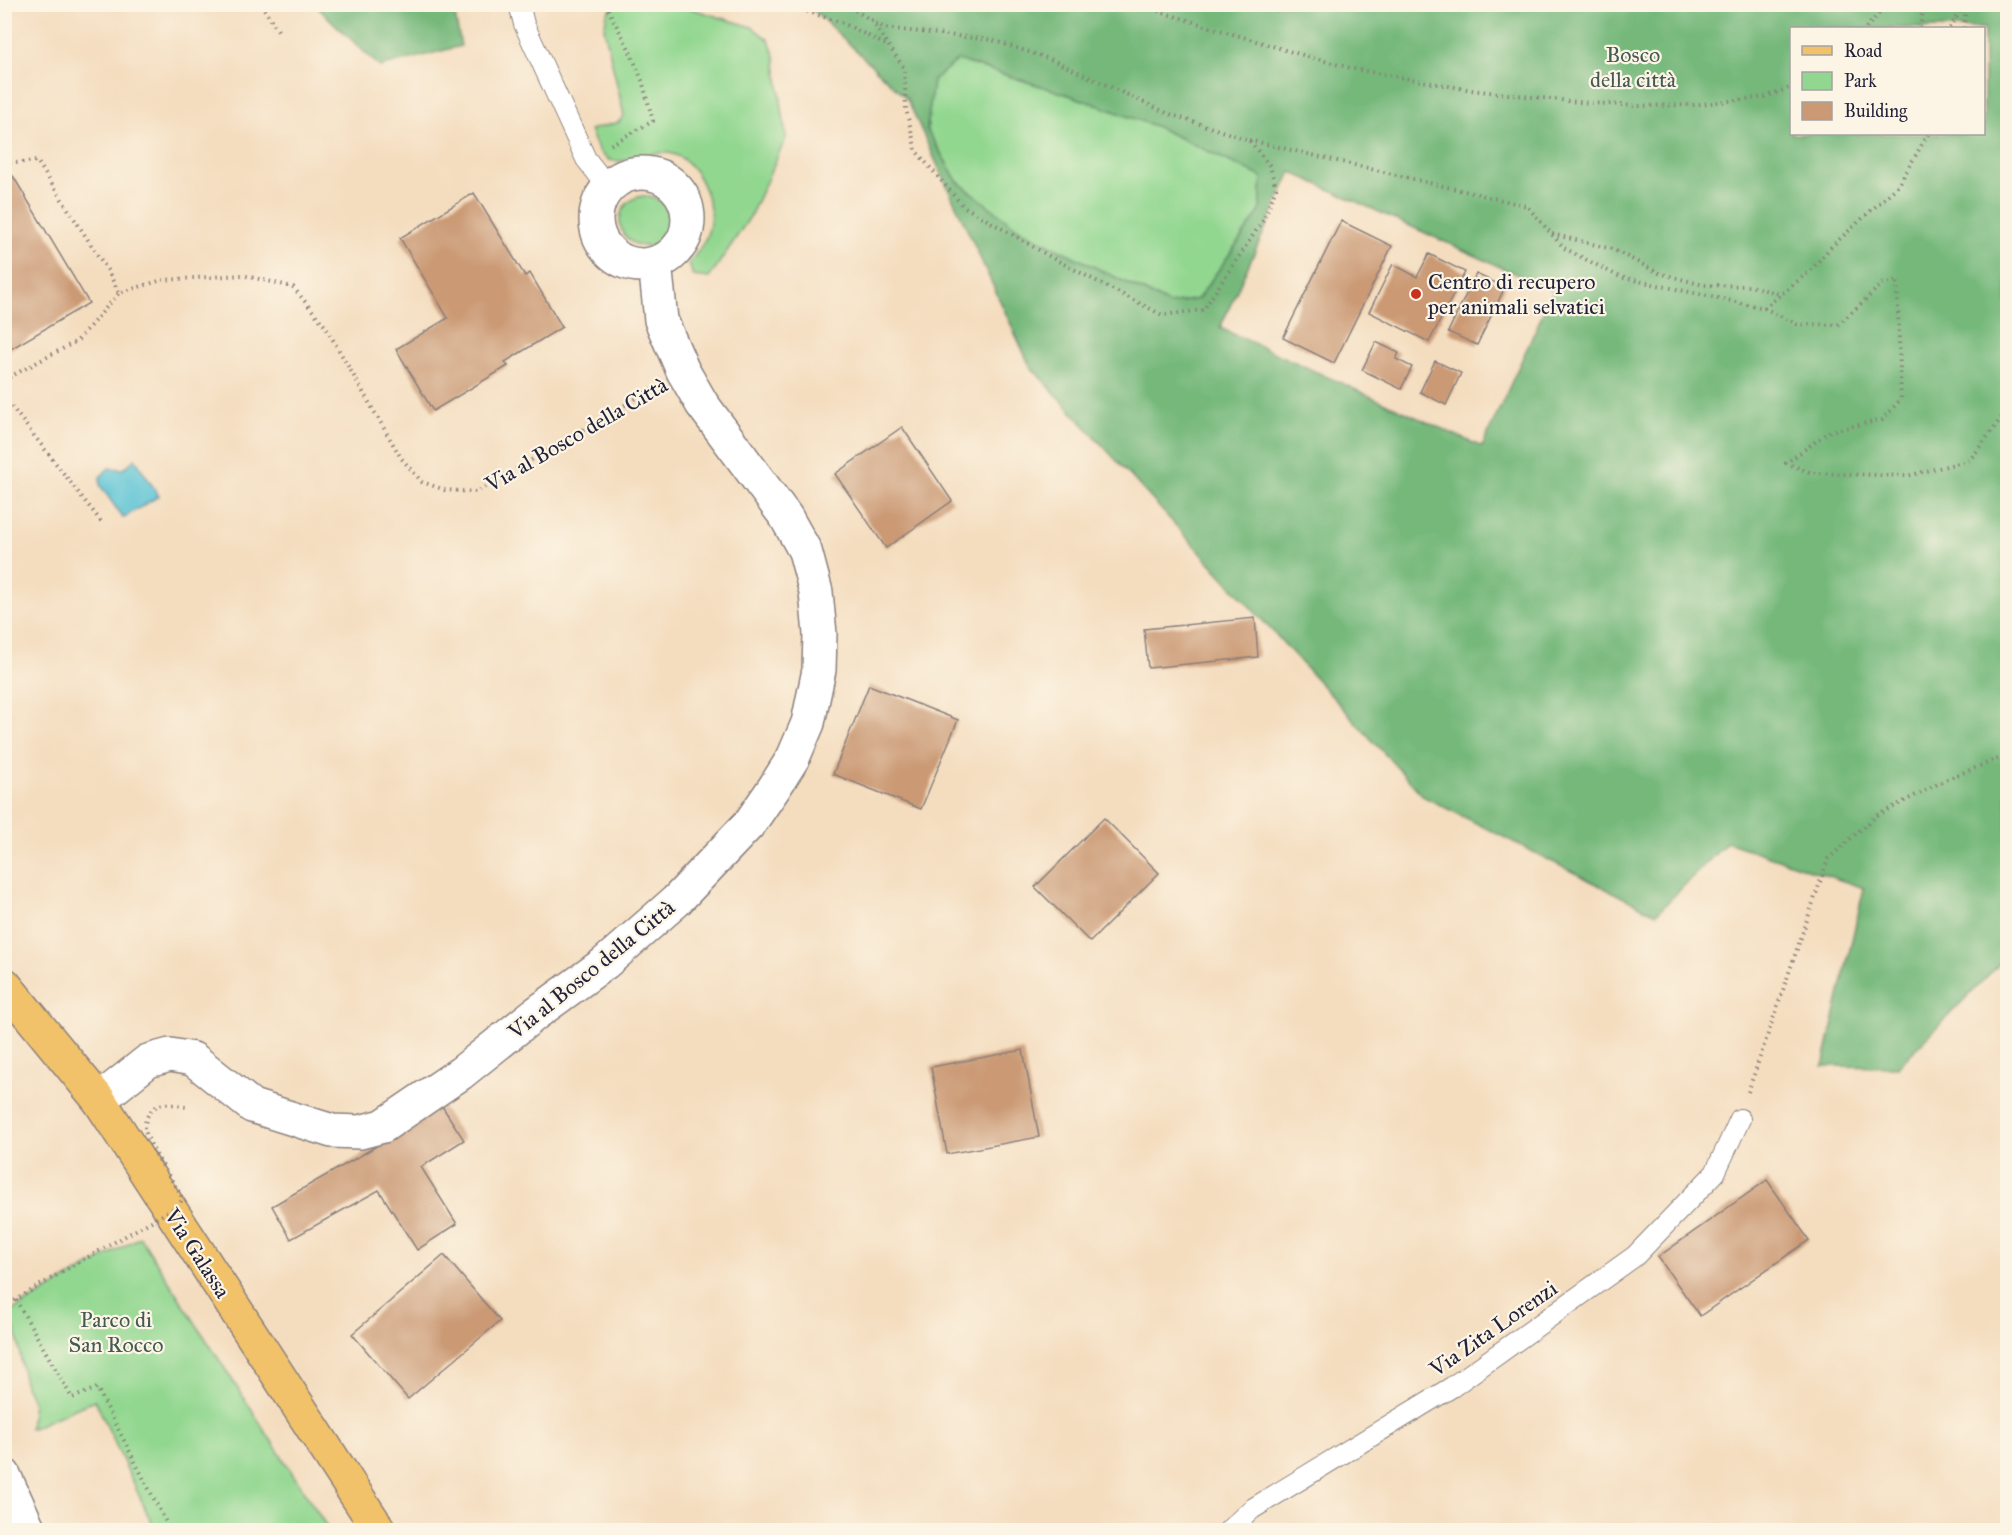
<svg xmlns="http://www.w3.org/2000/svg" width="2012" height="1535" viewBox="0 0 2012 1535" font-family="'IM FELL Great Primer',serif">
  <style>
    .green { fill: #92d790; stroke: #5a7c66; stroke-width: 1.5 }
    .forest { fill: #75b87a; stroke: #4c6d5a; stroke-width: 1.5; fill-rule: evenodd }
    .water { fill: #59c3d6; stroke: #3e7288; stroke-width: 1.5 }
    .building { fill: #cb9a75 }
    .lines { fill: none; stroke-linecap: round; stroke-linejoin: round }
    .lane-casing { stroke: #8b807d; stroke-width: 22 }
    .street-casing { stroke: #8b807d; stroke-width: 36 }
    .primary-casing { stroke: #8b807d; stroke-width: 36 }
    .path { stroke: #8b807d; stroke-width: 4; stroke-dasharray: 1.5 4.5; stroke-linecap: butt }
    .lane { stroke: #fff; stroke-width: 20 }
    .street { stroke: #fff; stroke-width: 33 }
    .primary { stroke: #f2c26a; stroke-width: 33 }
    .path-bridge { stroke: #8b807d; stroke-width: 4; stroke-dasharray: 1.5 4.5; stroke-linecap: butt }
    .poi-dot { fill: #c8321e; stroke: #fcf5e5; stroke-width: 2 }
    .labels { text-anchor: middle; stroke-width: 4.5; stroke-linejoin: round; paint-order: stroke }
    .park-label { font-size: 22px; fill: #445854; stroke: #fcf5e5 }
    .poi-label { font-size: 22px; fill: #22223b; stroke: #fcf5e5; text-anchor: start }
    .street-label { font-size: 22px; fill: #22223b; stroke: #fcf5e5 }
  </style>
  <rect width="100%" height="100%" fill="#fcf5e5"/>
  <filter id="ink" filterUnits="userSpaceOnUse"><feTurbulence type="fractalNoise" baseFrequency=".0167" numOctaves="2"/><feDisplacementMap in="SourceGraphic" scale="12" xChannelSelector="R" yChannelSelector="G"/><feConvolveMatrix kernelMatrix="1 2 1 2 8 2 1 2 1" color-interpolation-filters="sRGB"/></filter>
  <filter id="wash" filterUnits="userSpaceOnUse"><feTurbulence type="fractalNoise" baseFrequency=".008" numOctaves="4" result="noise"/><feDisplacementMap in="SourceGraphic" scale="24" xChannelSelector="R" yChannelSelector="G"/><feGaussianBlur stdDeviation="1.35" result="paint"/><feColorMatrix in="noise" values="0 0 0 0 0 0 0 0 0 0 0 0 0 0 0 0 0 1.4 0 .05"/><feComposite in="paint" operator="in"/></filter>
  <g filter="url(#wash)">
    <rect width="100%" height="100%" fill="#f4ddbf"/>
    <g class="green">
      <path d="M 616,4 L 679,5 L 752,27 L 769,40 L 775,56 L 786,138 L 750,217 L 709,278 L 693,276 L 689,263 C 698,252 708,239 710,223 C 714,199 695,158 669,153 C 651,150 625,165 610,160 C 598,155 595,142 590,130 L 619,122 L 624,115 L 604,28 L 607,14 Z"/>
      <polygon points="958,60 1069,95 1155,126 1262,177 1260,211 1198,299 1170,304 1018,229 957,181 927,130 933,80"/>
      <circle cx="645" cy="221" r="25"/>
      <polygon points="140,1237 329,1530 155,1530 95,1400 30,1429 33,1402 25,1386 17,1335 8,1313"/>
    </g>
    <g class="forest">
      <polygon points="315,5 453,5 461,46 380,67"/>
      <path d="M 808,5 L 2007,5 L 2007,956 L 1898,1067 L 1823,1066 L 1864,888 L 1727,842 L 1656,914 L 1424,797 L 1030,366 L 907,99 ZM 1792,28 L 1984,28 L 1984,134 L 1792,134 ZM 958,60 L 1069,95 L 1155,126 L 1262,177 L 1260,211 L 1198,299 L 1169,304 L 1018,229 L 957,181 L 927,130 L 933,80 ZM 1291,172 L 1553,291 L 1482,447 L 1220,328 Z"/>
    </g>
    <polygon class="water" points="135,459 159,496 123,518 100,485 100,477 109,468 123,469"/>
    <g id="blocks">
      <g class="building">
        <polygon points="13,176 89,303 4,353 4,181"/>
        <polygon points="474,193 525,276 530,273 562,327 505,362 508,366 433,411 396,349 448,318 400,238"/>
        <polygon points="1341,221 1392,246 1334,363 1283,338"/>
        <polygon points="1429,254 1465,272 1429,342 1369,312 1393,264 1417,277"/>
        <polygon points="1476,274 1505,287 1477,345 1448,332"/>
        <polygon points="1376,342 1399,353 1396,359 1412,367 1401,389 1362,370"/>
        <polygon points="1435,361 1461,373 1446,405 1420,392"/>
        <polygon points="902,427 952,501 886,548 835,474"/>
        <polygon points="1255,618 1258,657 1148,668 1144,629"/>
        <polygon points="869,685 958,720 921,809 833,774"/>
        <polygon points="1104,818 1159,873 1090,942 1035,887"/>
        <polygon points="1023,1050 1039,1137 947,1154 931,1067"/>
        <polygon points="442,1106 464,1140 421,1167 457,1224 417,1250 379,1190 291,1239 272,1206 360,1156"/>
        <polygon points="1767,1180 1809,1240 1700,1316 1658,1257"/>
        <polygon points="444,1255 500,1321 408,1399 352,1334"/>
      </g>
    </g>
  </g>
  <g filter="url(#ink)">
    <use href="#blocks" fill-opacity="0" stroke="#8b807d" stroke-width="1.5"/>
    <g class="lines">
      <g class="lane-casing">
        <g id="lane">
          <polyline points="519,4 524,24 586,159 608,187"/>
          <polyline points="1229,1530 1252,1509 1452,1387 1635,1256 1715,1173 1740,1119"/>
        </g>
      </g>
      <g class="street-casing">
        <g id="street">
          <circle cx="642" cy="219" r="46"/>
          <polyline points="99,1100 148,1061 170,1055 193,1059 252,1106 332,1131 360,1132 383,1126 461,1073 535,1014 605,963 676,901 750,823 774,788 793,758 808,723 819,670 820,634 816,592 805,551 786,517 702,404 683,371 661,320 655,263"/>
          <polyline points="4,1475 29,1530"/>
        </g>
      </g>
      <g class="primary-casing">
        <polyline id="primary" points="4,984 99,1100 379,1530"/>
      </g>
      <g class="path">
        <polyline points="261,4 279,32"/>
        <polyline points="605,4 628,47 642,80 653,121 610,145"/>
        <polyline points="784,4 843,23 886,45"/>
        <polyline points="845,4 884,28 992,40 1050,59 1169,114 1249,140 1270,166 1276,188 1264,219 1203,310 1162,315 1056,260 963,206 916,151 906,109 904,68 870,19"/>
        <polyline points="1135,4 1292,52 1354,69 1471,90 1578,102 1637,106 1692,105 1765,97 1792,87"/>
        <polyline points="1866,28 1888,4"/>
        <polyline points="1920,28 1924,4"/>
        <polyline points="1950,28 1964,4"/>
        <polyline points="1964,28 1966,4"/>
        <polyline points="1249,140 1527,206 1564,248 1620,277 1764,308 1797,324 1838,325 1882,284 1897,280 1901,399 1882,420 1830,431 1786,463 1812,473 1907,476 1970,460 2008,409"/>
        <polyline points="4,164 37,161 108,271 119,293 162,280 242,275 293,287 325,326 401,458 422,482 445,490 477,492 654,388"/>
        <polyline points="1552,234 1612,249 1659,273 1703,285 1750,286 1782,294"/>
        <polyline points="1764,308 1810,271 1831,247 1898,186 1928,134"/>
        <polyline points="4,380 77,341 119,293"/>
        <polyline points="4,397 103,524"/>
        <polyline points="1748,1092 1828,859 1876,816 1947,779 2008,755"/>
        <polyline points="16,1300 72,1398 97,1388 170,1530"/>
        <polyline points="4,1307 62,1272"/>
      </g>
      <use href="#lane" class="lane"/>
      <use href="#street" class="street"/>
      <use href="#primary" class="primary"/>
      <path class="path-bridge" d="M 62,1272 L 178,1206 L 182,1200 L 181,1195 C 172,1180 146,1143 145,1128 C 144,1117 153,1105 164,1104 C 171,1103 180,1106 187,1107"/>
    </g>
  </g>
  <circle class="poi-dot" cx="1416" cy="294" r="6"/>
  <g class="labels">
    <g class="park-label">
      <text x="1633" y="62">Bosco<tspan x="1633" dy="25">della città</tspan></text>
      <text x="116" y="1327">Parco di<tspan x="116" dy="25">San Rocco</tspan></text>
    </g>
    <g class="poi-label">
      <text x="1428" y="289">Centro di recupero<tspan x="1428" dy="25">per animali selvatici</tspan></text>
    </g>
    <g class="street-label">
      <text transform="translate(576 434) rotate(-30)" y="8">Via al Bosco della Città</text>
      <text transform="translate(591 969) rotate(-39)" y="8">Via al Bosco della Città</text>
      <text transform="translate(198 1253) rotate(57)" y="8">Via Galassa</text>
      <text transform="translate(1493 1328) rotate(-35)" y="8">Via Zita Lorenzi</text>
    </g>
  </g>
  <rect width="2012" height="1535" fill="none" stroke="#fcf5e5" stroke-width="24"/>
  <rect x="1790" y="27" width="195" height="108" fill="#fcf5e5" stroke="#a5a1a1" stroke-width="1.5"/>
  <rect x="1802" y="46" width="30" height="9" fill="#f2c26a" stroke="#a5a1a1" stroke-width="1.5"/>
  <text x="1844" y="57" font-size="18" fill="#22223b">Road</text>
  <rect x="1802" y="72" width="30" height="18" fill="#92d790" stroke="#a5a1a1" stroke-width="1.5"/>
  <text x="1844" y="87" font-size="18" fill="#22223b">Park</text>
  <rect x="1802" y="102" width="30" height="18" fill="#cb9a75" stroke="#a5a1a1" stroke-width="1.5"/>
  <text x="1844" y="117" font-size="18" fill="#22223b">Building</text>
</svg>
